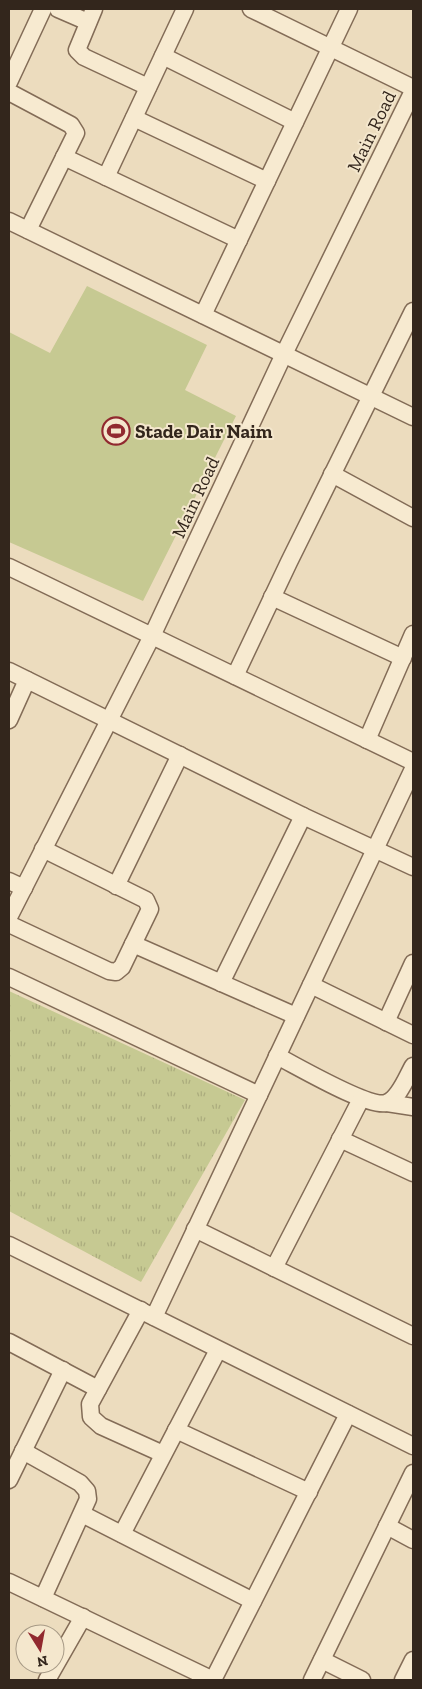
<svg xmlns="http://www.w3.org/2000/svg" width="422" height="1689" viewBox="0 0 422 1689" font-family="'Zilla Slab',serif">
  <style>
    .park { fill: url(#park-tufts) }
    .garden { fill: #c6c992 }
    .lines { fill: none; stroke-linecap: round; stroke-linejoin: round }
    .street-casing { stroke: #836c57; stroke-width: 19 }
    .street { stroke: #f7ead0; stroke-width: 16 }
    .labels { text-anchor: middle; stroke-width: 4; stroke-linejoin: round; paint-order: stroke }
    .street-label { font-size: 19px; fill: #33261c; stroke: #f4e7cd }
    .poi-label { font-size: 19px; font-weight: bold; fill: #33261c; stroke: #f4e7cd; text-anchor: start }
  </style>
  <defs>
    <pattern id="park-tufts" width="24" height="20" patternUnits="userSpaceOnUse" patternTransform="scale(1.25)"><rect width="24" height="20" fill="#c6c992"/><path d="M3 7l-1-3M5 7V3M7 7l1-3M15 17l-1-3M17 17v-4M19 17l1-3" fill="none" stroke="#abac7d"/></pattern>
  </defs>
  <rect width="100%" height="100%" fill="#ecdcbe"/>
  <polygon class="park" points="9,991 245,1100 141,1282 9,1211"/>
  <polygon class="garden" points="87,286 207,345 185,390 236,416 143,601 9,542 9,332 50,353"/>
  <g class="lines">
    <g class="street-casing">
      <g id="street">
        <polyline points="58,9 88,22"/>
        <polyline points="94,9 77,50 84,57 148,87"/>
        <polyline points="251,9 413,88"/>
        <polyline points="163,56 295,122"/>
        <polyline points="9,82 43,9"/>
        <polyline points="9,92 71,125 76,133 28,230"/>
        <polyline points="134,118 267,181"/>
        <polyline points="64,157 239,240"/>
        <polyline points="106,177 185,9"/>
        <polyline points="9,221 413,417"/>
        <polyline points="203,315 349,9"/>
        <polyline points="332,474 413,518"/>
        <polyline points="9,567 413,762"/>
        <polyline points="272,597 403,658"/>
        <polyline points="9,671 303,816 413,867"/>
        <polyline points="235,676 289,562 413,311"/>
        <polyline points="9,720 27,680"/>
        <polyline points="367,740 413,634"/>
        <polyline points="9,881 24,888"/>
        <polyline points="116,886 180,755"/>
        <polyline points="9,917 152,636 284,354 413,91"/>
        <polyline points="9,924 109,971 116,972 122,967 150,909 146,900 43,849"/>
        <polyline points="133,944 296,1016"/>
        <polyline points="9,977 259,1095"/>
        <polyline points="221,983 303,816"/>
        <polyline points="311,985 413,1035"/>
        <polyline points="386,1022 413,963"/>
        <path d="M 277,1056 C 297,1066 368,1108 386,1103 C 399,1099 407,1076 413,1066"/>
        <polyline points="387,1103 413,1107"/>
        <polyline points="340,1139 413,1173"/>
        <polyline points="195,1229 413,1336"/>
        <polyline points="9,1245 413,1446"/>
        <polyline points="274,1268 361,1099"/>
        <polyline points="141,1310 90,1404 91,1417 101,1426 163,1454"/>
        <polyline points="154,1317 413,769"/>
        <polyline points="9,1342 98,1389"/>
        <polyline points="176,1430 309,1492"/>
        <polyline points="23,1451 80,1483 87,1491 88,1499 43,1598"/>
        <polyline points="9,1480 63,1370"/>
        <polyline points="82,1514 253,1601"/>
        <polyline points="387,1526 413,1540"/>
        <polyline points="122,1534 218,1350"/>
        <polyline points="9,1582 213,1680"/>
        <polyline points="322,1660 362,1680"/>
        <polyline points="47,1680 83,1617"/>
        <polyline points="213,1680 348,1414"/>
        <polyline points="312,1680 413,1473"/>
        <polyline points="403,1680 413,1660"/>
      </g>
    </g>
    <use href="#street" class="street"/>
  </g>
  <defs>
    <g id="stadium-ring" transform="scale(1.4375)"><circle r="9.5" fill="#f4e7cd" stroke="#91292f" stroke-width="1.5"/><path d="M0-5a6.5 5 0 1 0 0 10a6.5 5 0 1 0 0-10ZM-3.5-1.8h7v3.6h-7Z" fill="#91292f"/></g>
  </defs>
  <g fill-rule="evenodd">
    <use href="#stadium-ring" x="116" y="431"/>
  </g>
  <g class="labels">
    <g class="street-label">
      <text transform="translate(371 131) rotate(-64)" y="7">Main Road</text>
      <text transform="translate(195 497) rotate(-65)" y="7">Main Road</text>
    </g>
    <g class="poi-label">
      <text x="135" y="438">Stade Dair Naim</text>
    </g>
  </g>
  <rect width="422" height="1689" fill="none" stroke="#33261c" stroke-width="20"/>
  <g transform="translate(40 1649) rotate(169)"><circle r="24" fill="#f4e7cd" stroke="#a79a86"/>
  <path d="M0-4L9 19L0 12L-9 19Z" fill="#91292f"/>
  <text y="-8" font-size="14" font-weight="bold" text-anchor="middle" fill="#33261c">N</text>
  </g>
</svg>
